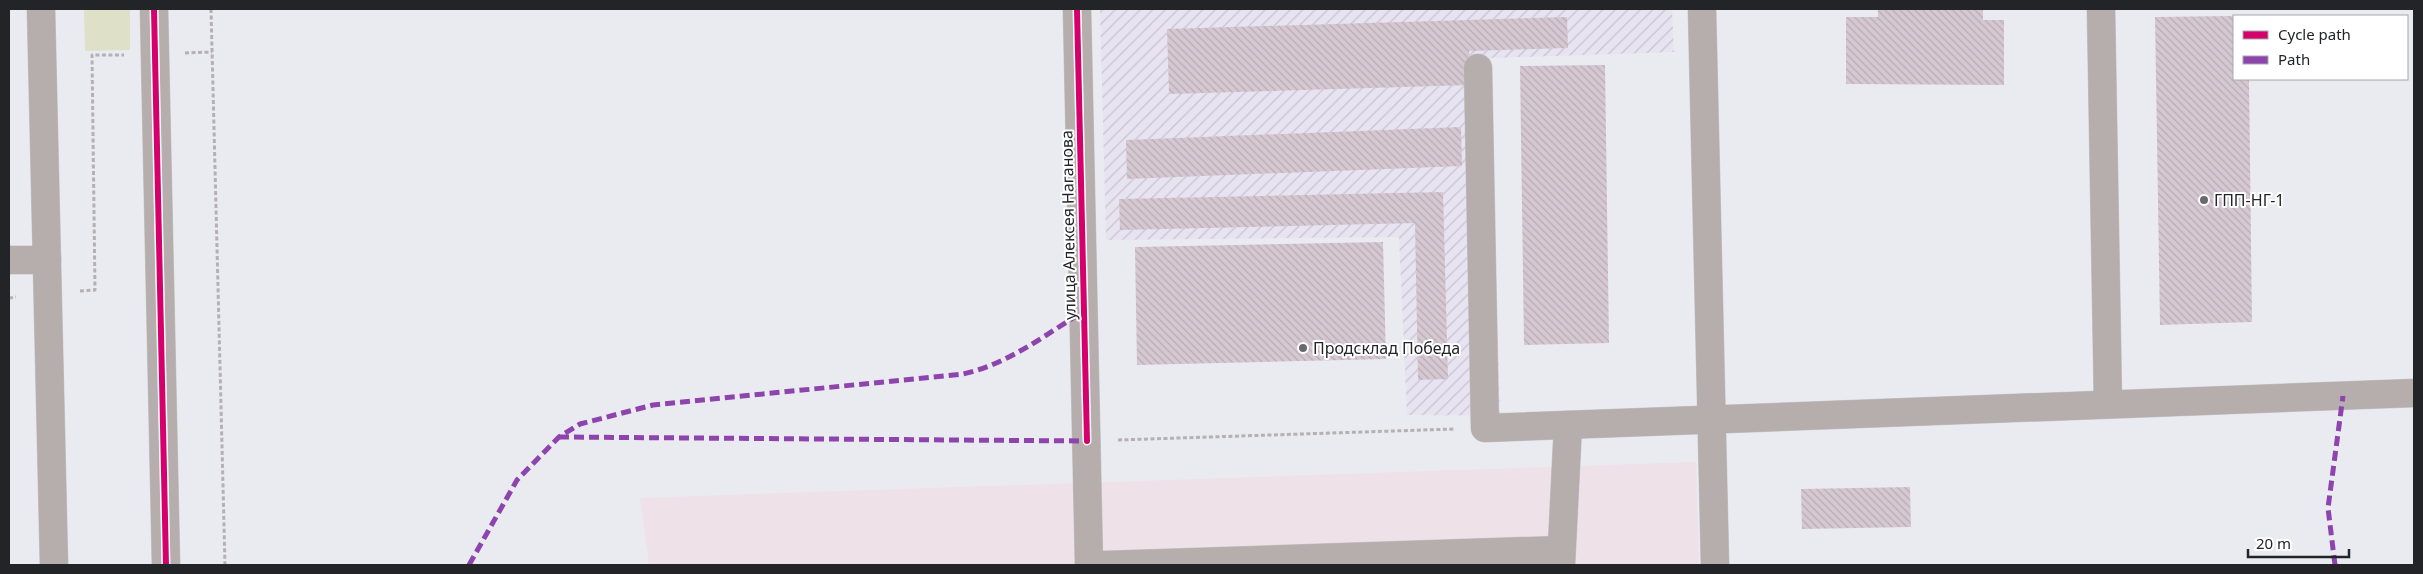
<svg xmlns="http://www.w3.org/2000/svg" width="2423" height="574" viewBox="0 0 2423 574" font-family="'Noto Sans',sans-serif">
  <style>
    .commercial { fill: #eee1e8 }
    .industrial { fill: url(#industrial-furrows) }
    .green { fill: #dee1c8 }
    .building { fill: url(#building-back-hatch) }
    .lines { fill: none; stroke-linecap: round; stroke-linejoin: round }
    .minor-casing { stroke: #c7c8cb; stroke-width: 29 }
    .path { stroke: #b5b0b3; stroke-width: 3; stroke-dasharray: 4 2.5; stroke-linecap: butt }
    .minor { stroke: #b6adad; stroke-width: 28 }
    .quiet { stroke: #8e44ad; stroke-width: 5; stroke-dasharray: 10 5; stroke-linecap: butt }
    .cycleway-casing { stroke: #fff; stroke-width: 9 }
    .cycleway { stroke: #d6006c; stroke-width: 6 }
    .poi-dot { fill: #696a6d; stroke: #fff; stroke-width: 2 }
    .labels { text-anchor: middle; stroke-width: 4; stroke-linejoin: round; paint-order: stroke }
    .poi-label { font-size: 16px; fill: #232427; stroke: #fff; text-anchor: start }
    .street-label { font-size: 16px; fill: #232427; stroke: #fff }
  </style>
  <defs>
    <pattern id="industrial-furrows" width="10" height="10" patternUnits="userSpaceOnUse" patternTransform="scale(1.25)"><rect width="10" height="10" fill="#e8e3f1"/><path d="M-1 1l2-2M0 10L10 0M9 11l2-2" fill="none" stroke="#c7c3cf"/></pattern>
    <pattern id="building-back-hatch" width="6" height="6" patternUnits="userSpaceOnUse" patternTransform="scale(1.25)"><rect width="6" height="6" fill="#d6c8d2"/><path d="M-1 5l2 2M0 0l6 6M5-1l2 2" fill="none" stroke="#b7acb4"/></pattern>
  </defs>
  <rect width="100%" height="100%" fill="#eaebf0"/>
  <polygon class="commercial" points="1696,462 1699,565 649,565 640,498"/>
  <polygon class="industrial" points="1100,9 1672,9 1674,52 1490,58 1500,416 1407,415 1399,237 1106,240"/>
  <polygon class="green" points="84,9 130,9 130,50 85,51"/>
  <g class="building">
    <polygon points="1878,9 1983,9 1983,20 2004,20 2004,85 1846,84 1846,17 1878,17"/>
    <polygon points="2234,16 2234,79 2249,79 2252,322 2160,325 2155,17"/>
    <polygon points="1567,17 1568,48 1469,51 1470,85 1169,94 1167,29"/>
    <polygon points="1605,65 1609,343 1524,345 1520,66"/>
    <polygon points="1461,127 1462,166 1127,179 1126,140"/>
    <polygon points="1443,192 1448,379 1418,380 1415,223 1120,230 1119,199"/>
    <polygon points="1383,242 1386,359 1137,365 1135,247"/>
    <polygon points="1910,487 1911,527 1802,529 1801,489"/>
  </g>
  <g class="lines">
    <g class="minor-casing">
      <g id="minor">
        <polyline points="41,9 54,565"/>
        <polyline points="154,9 166,565"/>
        <polyline points="1077,9 1089,565"/>
        <polyline points="1702,9 1715,565"/>
        <polyline points="2101,9 2108,404"/>
        <polyline points="1478,68 1485,428 2414,393"/>
        <polyline points="9,260 47,260"/>
        <polyline points="1104,565 1560,550"/>
        <polyline points="1561,565 1568,425"/>
      </g>
    </g>
    <g class="path">
      <polyline points="211,9 225,565"/>
      <polyline points="185,53 212,52"/>
      <polyline points="80,291 95,290 92,55 124,55"/>
      <polyline points="9,298 16,297"/>
      <polyline points="1118,440 1454,429"/>
    </g>
    <use href="#minor" class="minor"/>
    <g class="quiet">
      <polyline points="559,437 1087,441"/>
      <path d="M 469,565 L 517,480 L 559,437 L 580,424 L 653,405 L 963,374 C 1008,364 1045,335 1084,311"/>
      <polyline points="2335,565 2328,508 2343,396"/>
    </g>
    <g class="cycleway-casing">
      <g id="cycleway">
        <polyline points="154,9 166,565"/>
        <polyline points="1077,9 1087,441"/>
      </g>
    </g>
    <use href="#cycleway" class="cycleway"/>
  </g>
  <g class="poi-dot">
    <circle cx="2204" cy="200" r="5"/>
    <circle cx="1303" cy="348" r="5"/>
  </g>
  <g class="labels">
    <g class="poi-label">
      <text x="2214" y="206">ГПП-НГ-1</text>
      <text x="1313" y="354">Продсклад Победа</text>
    </g>
    <g class="street-label">
      <text transform="translate(1068 225) rotate(-91)" y="6">улица Алексея Наганова</text>
    </g>
  </g>
  <rect width="2423" height="574" fill="none" stroke="#232427" stroke-width="20"/>
  <rect x="2233" y="15" width="175" height="65" fill="#ffffff" stroke="#a7a7a9"/>
  <rect x="2243" y="31" width="25" height="8" fill="#d6006c" stroke="#a7a7a9"/>
  <text x="2278" y="40" font-size="15" fill="#232427">Cycle path</text>
  <rect x="2243" y="56" width="25" height="8" fill="#8e44ad" stroke="#a7a7a9"/>
  <text x="2278" y="65" font-size="15" fill="#232427">Path</text>
  <path d="M2248 549v8h101v-8" fill="none" stroke="#232427" stroke-width="2.5"/>
  <text x="2256" y="549" font-size="15" fill="#232427" stroke="#ffffff" stroke-width="4" paint-order="stroke">20 m</text>
</svg>
